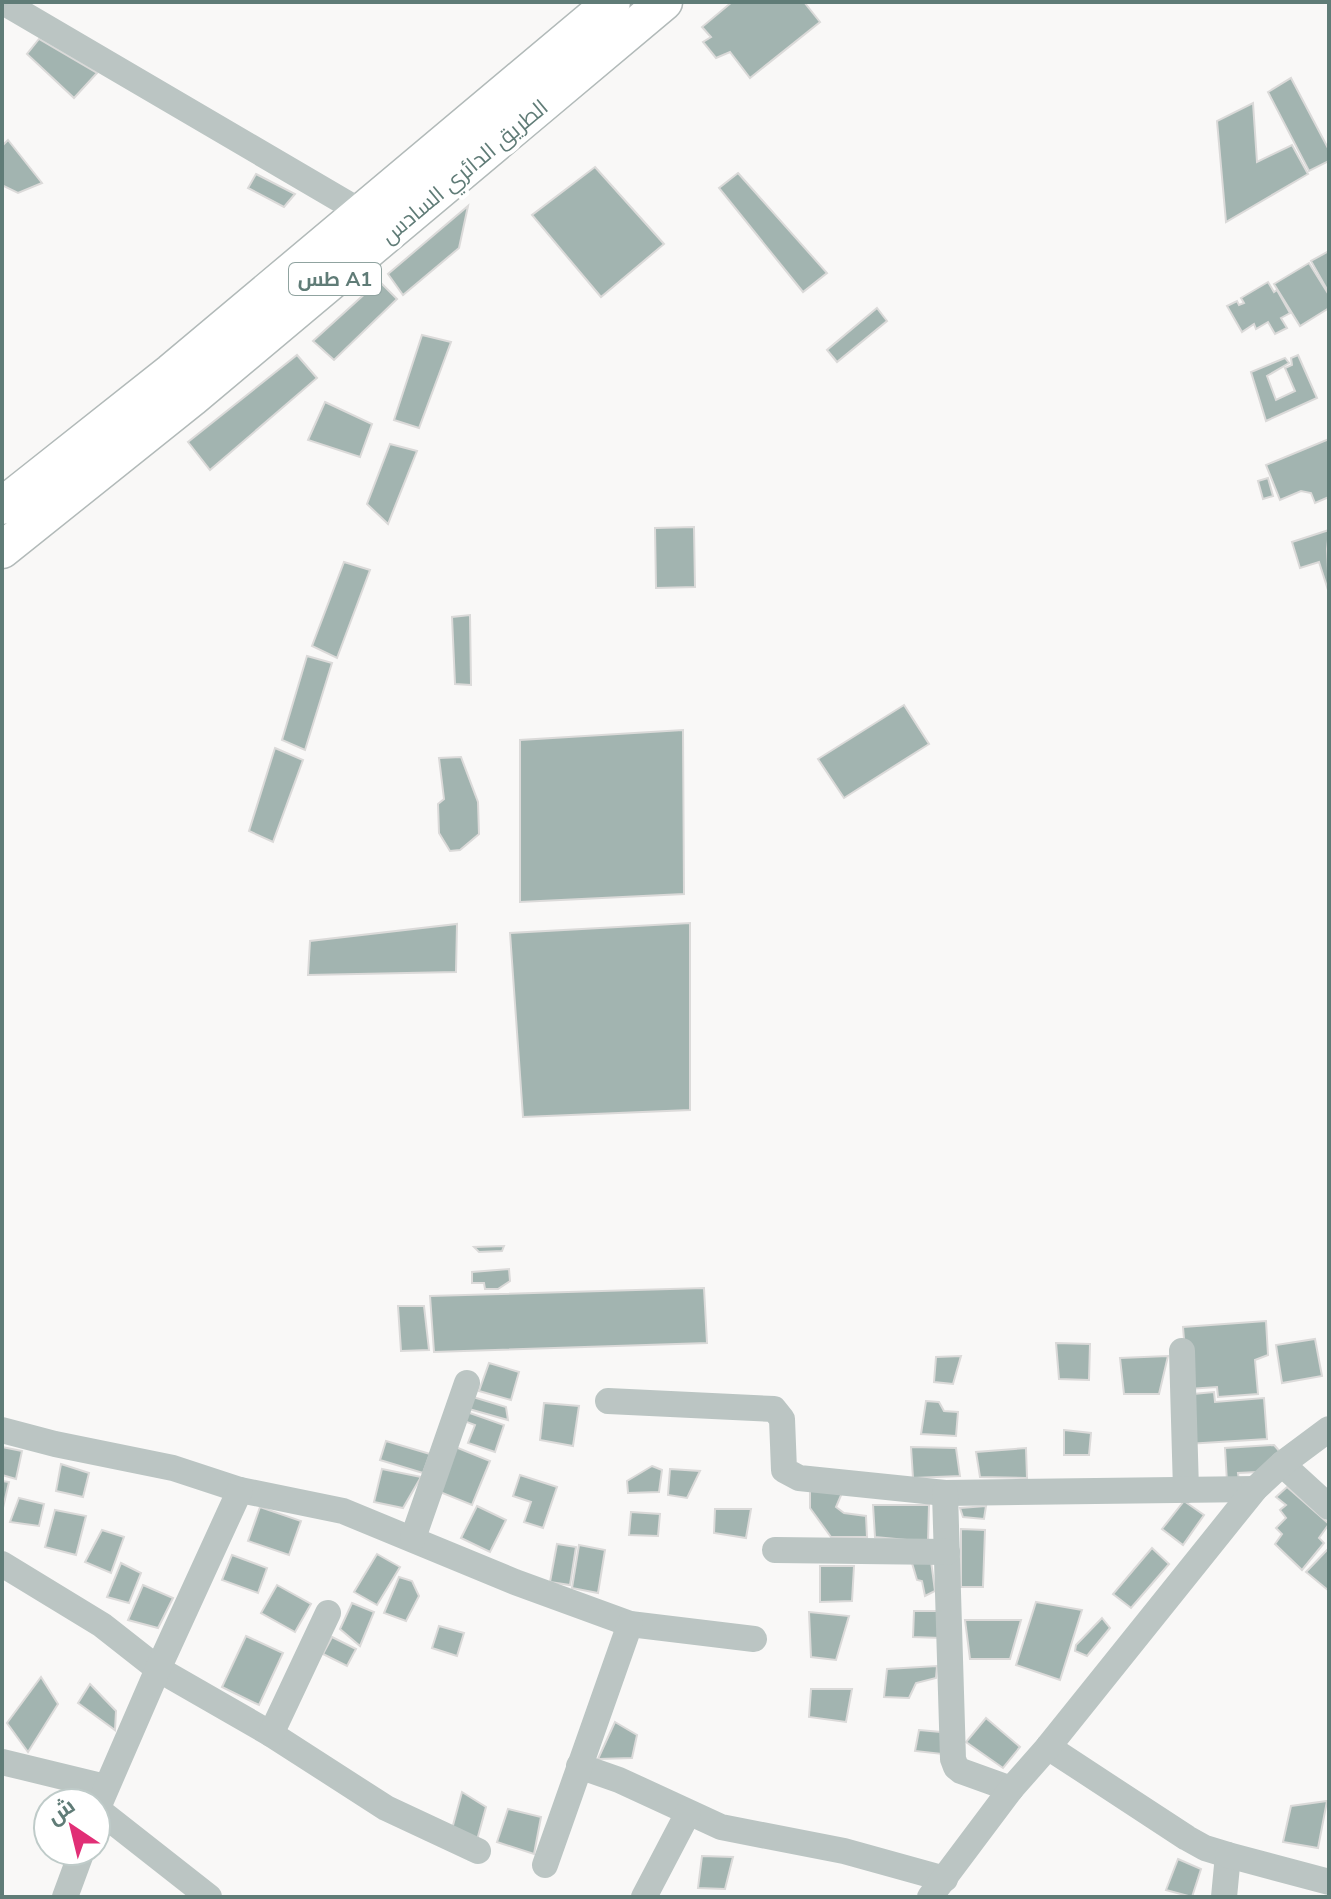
<svg xmlns="http://www.w3.org/2000/svg" width="1331" height="1899" viewBox="0 0 1331 1899" font-family="'Nunito Sans',Cairo,sans-serif">
  <style>
    .building { fill: #a2b4b0; stroke: #dbdad9; stroke-width: 2 }
    .lines { fill: none; stroke-linecap: round; stroke-linejoin: round }
    .highway-casing { stroke: #b2bab9; stroke-width: 39 }
    .minor { stroke: #bbc5c3; stroke-width: 26 }
    .highway { stroke: #fff; stroke-width: 36 }
    .labels { text-anchor: middle; stroke-width: 8; stroke-linejoin: round; paint-order: stroke }
    .shield { fill: #fff; stroke: #90a3a0; stroke-width: 2 }
    .shield-label { font-size: 20px; font-weight: bold; fill: #607c77 }
    .street-label { font-size: 22px; fill: #607c77; stroke: #fff }
  </style>
  <rect width="100%" height="100%" fill="#f9f8f7"/>
  <g class="building">
    <polygon points="732,2 804,2 820,22 750,78 730,52 716,58 703,42 711,37 702,27"/>
    <polygon points="39,39 97,73 74,98 27,54"/>
    <polygon points="1291,78 1329,150 1329,161 1309,171 1268,92"/>
    <polygon points="1253,103 1257,162 1292,145 1308,174 1226,222 1217,121"/>
    <polygon points="8,140 42,183 18,193 4,186 2,187 2,146"/>
    <polygon points="595,167 664,244 601,297 532,215"/>
    <polygon points="738,173 827,273 803,292 719,188"/>
    <polygon points="256,174 295,194 284,207 248,188"/>
    <polygon points="468,206 459,248 403,295 388,274"/>
    <polygon points="1329,251 1329,293 1311,261"/>
    <polygon points="1309,263 1329,295 1329,308 1300,326 1274,284"/>
    <polygon points="379,281 397,299 334,360 313,341"/>
    <polygon points="1268,282 1274,292 1277,290 1290,313 1281,318 1287,328 1275,334 1268,322 1256,329 1254,324 1242,332 1227,306 1237,301 1239,305 1244,303 1241,298"/>
    <polygon points="877,308 887,321 837,362 827,350"/>
    <polygon points="422,335 451,342 419,428 394,420"/>
    <polygon points="297,355 317,378 210,470 188,442"/>
    <polygon points="1298,355 1317,398 1266,421 1251,372 1285,358 1289,363 1267,376 1276,400 1295,391 1285,368 1292,365 1291,358"/>
    <polygon points="325,402 372,424 360,457 308,440"/>
    <polygon points="1329,439 1329,497 1315,503 1311,493 1301,491 1280,500 1266,465"/>
    <polygon points="390,444 417,451 388,524 367,504"/>
    <polygon points="1268,478 1273,496 1263,499 1258,481"/>
    <polygon points="694,527 695,587 656,588 655,528"/>
    <polygon points="1329,530 1327,549 1329,593 1319,562 1300,568 1292,542"/>
    <polygon points="344,562 370,570 337,658 312,646"/>
    <polygon points="470,615 471,685 455,684 452,617"/>
    <polygon points="307,656 332,663 305,750 282,740"/>
    <polygon points="904,705 929,744 844,798 818,759"/>
    <polygon points="683,730 684,894 520,902 520,740"/>
    <polygon points="275,748 303,760 273,842 249,831"/>
    <polygon points="461,757 478,802 479,834 460,850 450,851 439,833 438,804 444,799 439,758"/>
    <polygon points="690,923 690,1110 523,1117 510,933"/>
    <polygon points="457,924 456,972 308,975 310,941"/>
    <polygon points="504,1246 502,1251 479,1252 474,1247"/>
    <polygon points="509,1269 510,1281 498,1289 485,1289 484,1283 472,1283 472,1272"/>
    <polygon points="704,1288 707,1343 434,1352 430,1296"/>
    <polygon points="398,1306 424,1306 429,1350 401,1351"/>
    <polygon points="1266,1321 1268,1355 1255,1360 1258,1394 1218,1397 1217,1387 1188,1389 1183,1327"/>
    <polygon points="1315,1339 1322,1376 1282,1383 1276,1345"/>
    <polygon points="1056,1343 1090,1344 1089,1380 1059,1379"/>
    <polygon points="961,1356 953,1384 934,1382 936,1357"/>
    <polygon points="1168,1356 1159,1394 1124,1394 1120,1358"/>
    <polygon points="489,1363 519,1372 511,1400 479,1391"/>
    <polygon points="1214,1392 1215,1402 1264,1398 1267,1439 1187,1444 1193,1394"/>
    <polygon points="473,1397 506,1407 508,1420 469,1409"/>
    <polygon points="926,1401 939,1402 944,1411 958,1412 956,1436 921,1434"/>
    <polygon points="544,1403 579,1406 573,1446 540,1440"/>
    <polygon points="467,1412 504,1425 495,1452 468,1443 475,1425 464,1421"/>
    <polygon points="1064,1430 1091,1433 1089,1455 1064,1455"/>
    <polygon points="386,1441 430,1454 423,1473 380,1460"/>
    <polygon points="1274,1445 1281,1453 1258,1472 1238,1473 1239,1481 1227,1482 1225,1448"/>
    <polygon points="453,1446 490,1461 472,1505 435,1490"/>
    <polygon points="2,1447 22,1451 16,1479 2,1475"/>
    <polygon points="911,1447 956,1448 960,1476 913,1478"/>
    <polygon points="1026,1448 1027,1478 980,1477 976,1452"/>
    <polygon points="61,1464 89,1473 83,1497 56,1491"/>
    <polygon points="652,1466 662,1470 659,1492 628,1493 627,1481"/>
    <polygon points="382,1469 421,1477 403,1508 374,1502"/>
    <polygon points="670,1469 700,1471 687,1498 668,1495"/>
    <polygon points="520,1475 557,1487 543,1528 524,1522 531,1502 513,1496"/>
    <polygon points="2,1481 9,1482 2,1512"/>
    <polygon points="1287,1487 1329,1524 1319,1538 1324,1543 1302,1570 1275,1544 1282,1534 1276,1528 1286,1518 1280,1510 1286,1505 1276,1497"/>
    <polygon points="810,1490 842,1493 836,1507 844,1513 866,1516 867,1537 831,1537 810,1508"/>
    <polygon points="19,1498 44,1504 39,1526 10,1522"/>
    <polygon points="1184,1501 1204,1515 1183,1545 1162,1529"/>
    <polygon points="873,1505 929,1505 928,1542 875,1537"/>
    <polygon points="477,1506 506,1520 490,1552 461,1538"/>
    <polygon points="986,1506 984,1519 963,1517 960,1508"/>
    <polygon points="260,1507 301,1521 289,1555 248,1541"/>
    <polygon points="715,1509 751,1509 746,1538 714,1533"/>
    <polygon points="55,1510 86,1516 76,1555 45,1547"/>
    <polygon points="631,1512 660,1514 658,1536 629,1535"/>
    <polygon points="961,1529 985,1530 983,1587 961,1587"/>
    <polygon points="102,1530 124,1537 111,1573 85,1562"/>
    <polygon points="557,1544 576,1547 570,1585 550,1582"/>
    <polygon points="579,1545 605,1550 598,1593 572,1588"/>
    <polygon points="1152,1548 1169,1564 1131,1608 1113,1594"/>
    <polygon points="1329,1548 1329,1591 1306,1572"/>
    <polygon points="377,1554 400,1567 377,1605 354,1592"/>
    <polygon points="232,1555 267,1568 258,1593 222,1580"/>
    <polygon points="931,1561 935,1591 925,1596 922,1581 917,1580 912,1563"/>
    <polygon points="121,1563 141,1573 129,1603 107,1597"/>
    <polygon points="820,1566 854,1566 852,1601 820,1602"/>
    <polygon points="399,1577 412,1581 419,1596 406,1621 384,1613"/>
    <polygon points="143,1585 173,1598 158,1628 128,1620"/>
    <polygon points="277,1585 311,1604 295,1632 261,1613"/>
    <polygon points="1036,1602 1082,1610 1060,1680 1016,1665"/>
    <polygon points="352,1603 374,1612 360,1646 340,1629"/>
    <polygon points="914,1611 938,1611 941,1638 913,1637"/>
    <polygon points="809,1612 849,1616 836,1660 811,1657"/>
    <polygon points="1102,1618 1110,1628 1087,1656 1075,1651 1076,1645"/>
    <polygon points="965,1620 1021,1620 1010,1659 970,1659"/>
    <polygon points="439,1626 464,1633 457,1656 432,1648"/>
    <polygon points="246,1636 283,1653 259,1705 222,1687"/>
    <polygon points="332,1637 356,1649 347,1666 323,1654"/>
    <polygon points="937,1666 936,1678 916,1683 909,1698 884,1697 887,1669"/>
    <polygon points="41,1677 58,1704 28,1752 7,1723"/>
    <polygon points="90,1684 116,1711 115,1730 78,1703"/>
    <polygon points="811,1689 852,1689 846,1722 809,1717"/>
    <polygon points="986,1718 1020,1747 1003,1768 966,1742"/>
    <polygon points="615,1722 637,1735 632,1758 598,1759"/>
    <polygon points="919,1730 941,1732 942,1754 915,1751"/>
    <polygon points="462,1792 486,1807 477,1840 452,1829"/>
    <polygon points="1327,1801 1318,1848 1283,1842 1291,1806"/>
    <polygon points="508,1809 541,1817 534,1854 497,1842"/>
    <polygon points="702,1856 733,1857 725,1889 698,1888"/>
    <polygon points="1178,1859 1201,1869 1192,1897 1166,1890"/>
  </g>
  <g class="lines">
    <g class="highway-casing">
      <g id="highway">
        <polyline points="2,506 171,372 612,2"/>
        <polyline points="2,550 192,398 664,2"/>
      </g>
    </g>
    <g class="minor">
      <polyline points="3,2 363,213"/>
      <polyline points="1182,1351 1186,1490"/>
      <polyline points="608,1401 774,1409 782,1419 784,1470 799,1478 945,1493 1255,1489"/>
      <polyline points="2,1430 55,1444 173,1468 240,1490 343,1511 515,1582 630,1624 754,1639"/>
      <polyline points="1282,1464 1329,1507"/>
      <polyline points="945,1493 953,1759 956,1767 961,1771 1011,1789"/>
      <polyline points="413,1538 467,1383"/>
      <polyline points="775,1550 947,1552"/>
      <polyline points="2,1564 102,1625 158,1669 271,1734 386,1808 478,1851"/>
      <polyline points="271,1734 328,1613"/>
      <polyline points="1048,1747 1187,1838 1205,1848 1228,1855 1224,1897"/>
      <polyline points="2,1762 105,1787"/>
      <polyline points="579,1766 619,1780 721,1827 844,1851 945,1879"/>
      <polyline points="97,1809 209,1897"/>
      <polyline points="96,1812 158,1669 240,1490"/>
      <polyline points="1228,1855 1329,1882"/>
      <polyline points="545,1865 630,1624"/>
      <polyline points="65,1897 82,1851"/>
      <polyline points="644,1897 688,1813"/>
      <polyline points="930,1897 1011,1789 1048,1747 1255,1489 1282,1464 1329,1429"/>
    </g>
    <use href="#highway" class="highway"/>
  </g>
  <g class="labels">
    <rect class="shield" x="289" y="263" width="92" height="32" rx="6"/>
    <g class="shield-label">
      <text x="335" y="286">طس A1</text>
    </g>
    <g class="street-label">
      <text transform="translate(464 171) rotate(-40)" y="8">الطريق الدائري السادس</text>
    </g>
  </g>
  <rect width="1331" height="1899" fill="none" stroke="#607c77" stroke-width="8"/>
  <g transform="translate(72 1827) rotate(325)"><circle r="38" fill="#ffffff" stroke="#bfcbc9" stroke-width="2"/>
  <path d="M0-6L14 30L0 20L-14 30Z" fill="#e12f76"/>
  <text y="-12" font-size="22" font-weight="bold" text-anchor="middle" fill="#607c77">ش</text>
  </g>
</svg>
